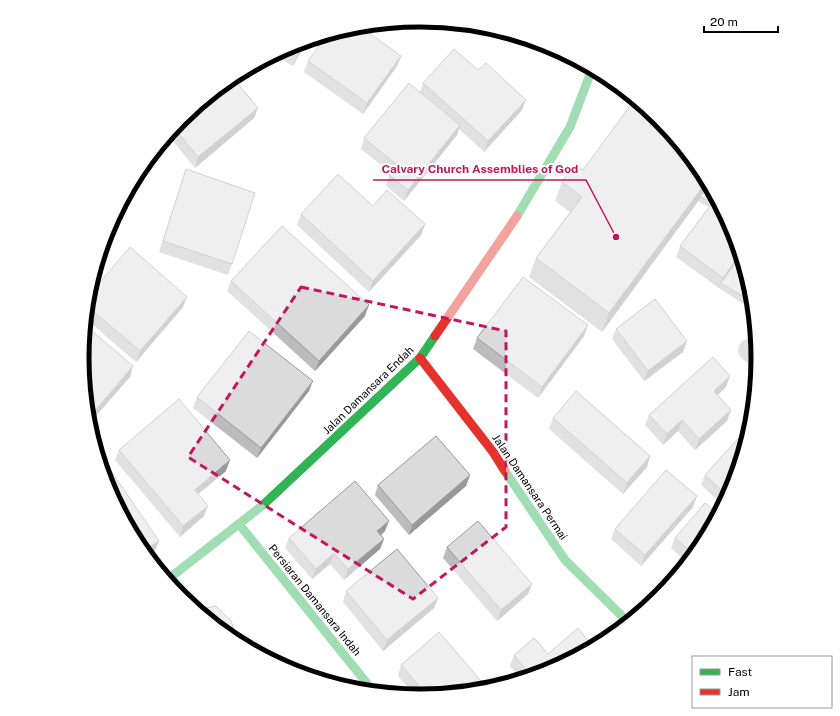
<svg xmlns="http://www.w3.org/2000/svg" width="840" height="716" viewBox="0 0 840 716" font-family="'Public Sans',sans-serif">
  <style>
    .lines { fill: none; stroke-linecap: round; stroke-linejoin: round }
    .street { stroke: #bdbdbd; stroke-width: 22 }
    .fast { stroke: #30b455; stroke-width: 9 }
    .jam { stroke: #e5322d; stroke-width: 9 }
    .wall { fill: #bcbcbc }
    .shaded-wall { fill: #999 }
    .building { fill: #dbdbdb; stroke: #999 }
    .marked { fill: none; stroke: #c2185b; stroke-width: 3; stroke-dasharray: 8 5; stroke-linejoin: round }
    .labels { text-anchor: middle; stroke-width: 4; stroke-linejoin: round; paint-order: stroke }
    .street-label { font-size: 11px; fill: #000; stroke: #fff }
    .rim { fill: none; stroke: #000; stroke-width: 5 }
    .leader { fill: none; stroke: #c2185b; stroke-width: 1.5 }
    .callout-dot { fill: #c2185b; stroke: #fff; stroke-width: 1.5 }
    .callout-label { font-size: 12px; text-anchor: middle; font-weight: bold; fill: #c2185b; stroke: #fff; stroke-width: 4; stroke-linejoin: round; paint-order: stroke }
  </style>
  <rect width="100%" height="100%" fill="#fff"/>
  <g class="lines">
    <polyline class="street" points="749,350 758,357"/>
    <g class="fast">
      <polyline points="517,216 570,127 592,69"/>
      <polyline points="505,471 565,560 628,622"/>
      <polyline points="239,524 373,691"/>
      <polyline points="167,580 263,505 420,358 435,336"/>
    </g>
    <g class="jam">
      <polyline points="435,336 517,216"/>
      <polyline points="420,358 493,452 505,471"/>
    </g>
  </g>
  <g class="wall">
    <polygon points="307,41 293,66 273,55 291,46"/>
    <polygon points="401,56 397,66 363,114 304,72 308,61"/>
    <polygon points="423,83 522,110 484,152 459,129 457,135 404,201 386,186 389,175 391,173 361,149 364,138 420,92"/>
    <polygon points="258,108 254,118 195,168 168,135 181,119"/>
    <polygon points="186,169 232,264 228,275 159,252"/>
    <polygon points="583,170 701,170 752,292 745,305 719,288 676,257 680,246 709,207 699,202 699,200 602,332 529,277 536,258 570,212 555,201 562,182"/>
    <polygon points="373,206 425,224 421,235 369,292 297,225 301,214"/>
    <polygon points="231,281 365,316 315,371 227,291"/>
    <polygon points="88,296 183,307 136,362 86,319"/>
    <polygon points="616,329 683,352 644,381 612,339"/>
    <polygon points="584,336 538,398 473,349 477,338"/>
    <polygon points="726,387 717,395 727,421 695,450 678,431 663,445 645,425 649,415"/>
    <polygon points="309,391 257,458 193,408 197,397"/>
    <polygon points="553,418 650,456 647,467 623,494 549,429"/>
    <polygon points="119,450 226,471 198,494 204,516 180,537 115,460"/>
    <polygon points="470,475 466,486 409,535 375,495 378,485"/>
    <polygon points="705,475 732,488 723,505 701,485"/>
    <polygon points="693,507 641,566 611,539 615,529"/>
    <polygon points="385,531 381,535 384,539 380,549 344,580 330,564 312,579 285,548 289,538"/>
    <polygon points="675,538 701,546 687,563 671,548"/>
    <polygon points="447,547 532,584 528,594 497,621 443,558"/>
    <polygon points="346,591 438,598 434,608 383,651 343,602"/>
    <polygon points="548,654 549,670 521,679 510,666 514,655"/>
    <polygon points="401,665 486,690 420,696 415,695 398,676"/>
  </g>
  <g class="shaded-wall">
    <polygon points="305,41 307,41 293,66 297,56"/>
    <polygon points="401,56 397,66 363,114 367,103"/>
    <polygon points="526,100 522,110 484,152 488,141"/>
    <polygon points="258,108 254,118 195,168 198,157"/>
    <polygon points="460,125 457,135 404,201 408,190"/>
    <polygon points="707,181 710,186 700,197 699,200 602,332 609,313"/>
    <polygon points="425,224 421,235 369,292 373,281"/>
    <polygon points="740,254 741,258 721,283 723,278"/>
    <polygon points="752,294 752,296 745,305 747,299"/>
    <polygon points="187,297 183,307 136,362 140,351"/>
    <polygon points="369,305 365,316 315,371 319,361"/>
    <polygon points="588,325 584,336 538,398 542,387"/>
    <polygon points="687,341 683,352 644,381 648,371"/>
    <polygon points="133,366 130,377 89,424 88,419"/>
    <polygon points="730,376 726,387 710,402 714,391"/>
    <polygon points="313,381 309,391 257,458 261,448"/>
    <polygon points="731,410 727,421 695,450 699,439"/>
    <polygon points="682,420 678,431 663,445 667,434"/>
    <polygon points="650,456 647,467 623,494 627,483"/>
    <polygon points="230,460 226,471 191,500 195,490"/>
    <polygon points="470,475 466,486 409,535 412,525"/>
    <polygon points="697,496 693,507 641,566 645,555"/>
    <polygon points="208,506 204,516 180,537 183,526"/>
    <polygon points="389,521 385,531 374,542 377,531"/>
    <polygon points="384,539 380,549 344,580 348,569"/>
    <polygon points="159,541 155,551 147,556 143,551"/>
    <polygon points="334,553 330,564 312,579 316,569"/>
    <polygon points="532,584 528,594 497,621 501,610"/>
    <polygon points="438,598 434,608 383,651 387,640"/>
  </g>
  <g class="building">
    <polygon points="354,26 360,26 401,56 367,103 308,61 327,35"/>
    <polygon points="305,41 297,56 285,49 291,46"/>
    <polygon points="454,49 478,70 486,63 526,100 488,141 423,83"/>
    <polygon points="232,77 258,108 198,157 174,128 181,119"/>
    <polygon points="409,83 460,125 408,190 389,175 397,165 364,138"/>
    <polygon points="635,99 659,119 701,170 707,181 609,313 536,258 582,197 562,182 575,164 583,170"/>
    <polygon points="186,169 255,193 232,264 163,241"/>
    <polygon points="338,174 373,206 387,190 425,224 373,281 301,214"/>
    <polygon points="709,185 716,198 712,202 700,197"/>
    <polygon points="716,198 732,229 740,254 723,278 680,246"/>
    <polygon points="282,226 369,305 319,361 231,281"/>
    <polygon points="130,247 187,297 140,351 87,306 88,296"/>
    <polygon points="740,256 752,292 752,294 747,299 721,283"/>
    <polygon points="523,277 588,325 542,387 477,338"/>
    <polygon points="655,299 687,341 648,371 616,329"/>
    <polygon points="85,325 133,366 88,419 82,358"/>
    <polygon points="249,331 313,381 261,448 197,397"/>
    <polygon points="713,357 730,376 714,391 731,410 699,439 682,420 667,434 649,415"/>
    <polygon points="576,391 650,456 627,483 553,418"/>
    <polygon points="179,399 230,460 195,490 208,506 183,526 119,450"/>
    <polygon points="752,423 732,488 728,496 705,475"/>
    <polygon points="436,436 470,475 412,525 378,485"/>
    <polygon points="109,468 159,541 143,551 139,546 108,487 103,472"/>
    <polygon points="666,470 697,496 645,555 615,529"/>
    <polygon points="355,481 389,521 377,531 384,539 348,569 334,553 316,569 289,538"/>
    <polygon points="705,503 718,514 701,546 694,554 675,538"/>
    <polygon points="478,521 532,584 501,610 447,547"/>
    <polygon points="397,549 438,598 387,640 346,591"/>
    <polygon points="216,606 231,621 238,640 237,642 232,639 196,610"/>
    <polygon points="578,628 593,647 549,670 531,676 514,655 534,638 548,654"/>
    <polygon points="439,632 488,689 427,695 401,665"/>
  </g>
  <path d="M0 0H840V716H0ZM 301,287 L 506,331 L 506,527 L 413,599 L 188,457 Z" fill="#fff" fill-opacity=".55" fill-rule="evenodd"/>
  <path class="marked" d="M 301,287 L 506,331 L 506,527 L 413,599 L 188,457 Z"/>
  <g class="labels">
    <g class="street-label">
      <text transform="translate(368 390) rotate(-44)" y="4">Jalan Damansara Endah</text>
      <text transform="translate(530 487) rotate(56)" y="4">Jalan Damansara Permai</text>
      <text transform="translate(315 600) rotate(51)" y="4">Persiaran Damansara Indah</text>
    </g>
  </g>
  <path d="M0 0H840V716H0ZM89 358a331 331 0 1 1 662 0a331 331 0 1 1-662 0Z" fill="#fff" fill-rule="evenodd"/>
  <path class="rim" d="M89 358a331 331 0 1 1 662 0a331 331 0 1 1-662 0Z"/>
  <path class="leader" d="M616 237L586 180H373"/>
  <circle class="callout-dot" cx="616" cy="237" r="4"/>
  <g class="callout-label">
    <text x="480" y="173">Calvary Church Assemblies of God</text>
  </g>
  <rect x="692" y="656" width="140" height="52" fill="#ffffff" stroke="#999999"/>
  <rect x="700" y="669" width="20" height="6" fill="#30b455" stroke="#999999"/>
  <text x="728" y="676" font-size="12" fill="#000000">Fast</text>
  <rect x="700" y="689" width="20" height="6" fill="#e5322d" stroke="#999999"/>
  <text x="728" y="696" font-size="12" fill="#000000">Jam</text>
  <path d="M704 26v6h74v-6" fill="none" stroke="#000000" stroke-width="2"/>
  <text x="710" y="26" font-size="12" fill="#000000" stroke="#ffffff" stroke-width="3" paint-order="stroke">20 m</text>
</svg>
